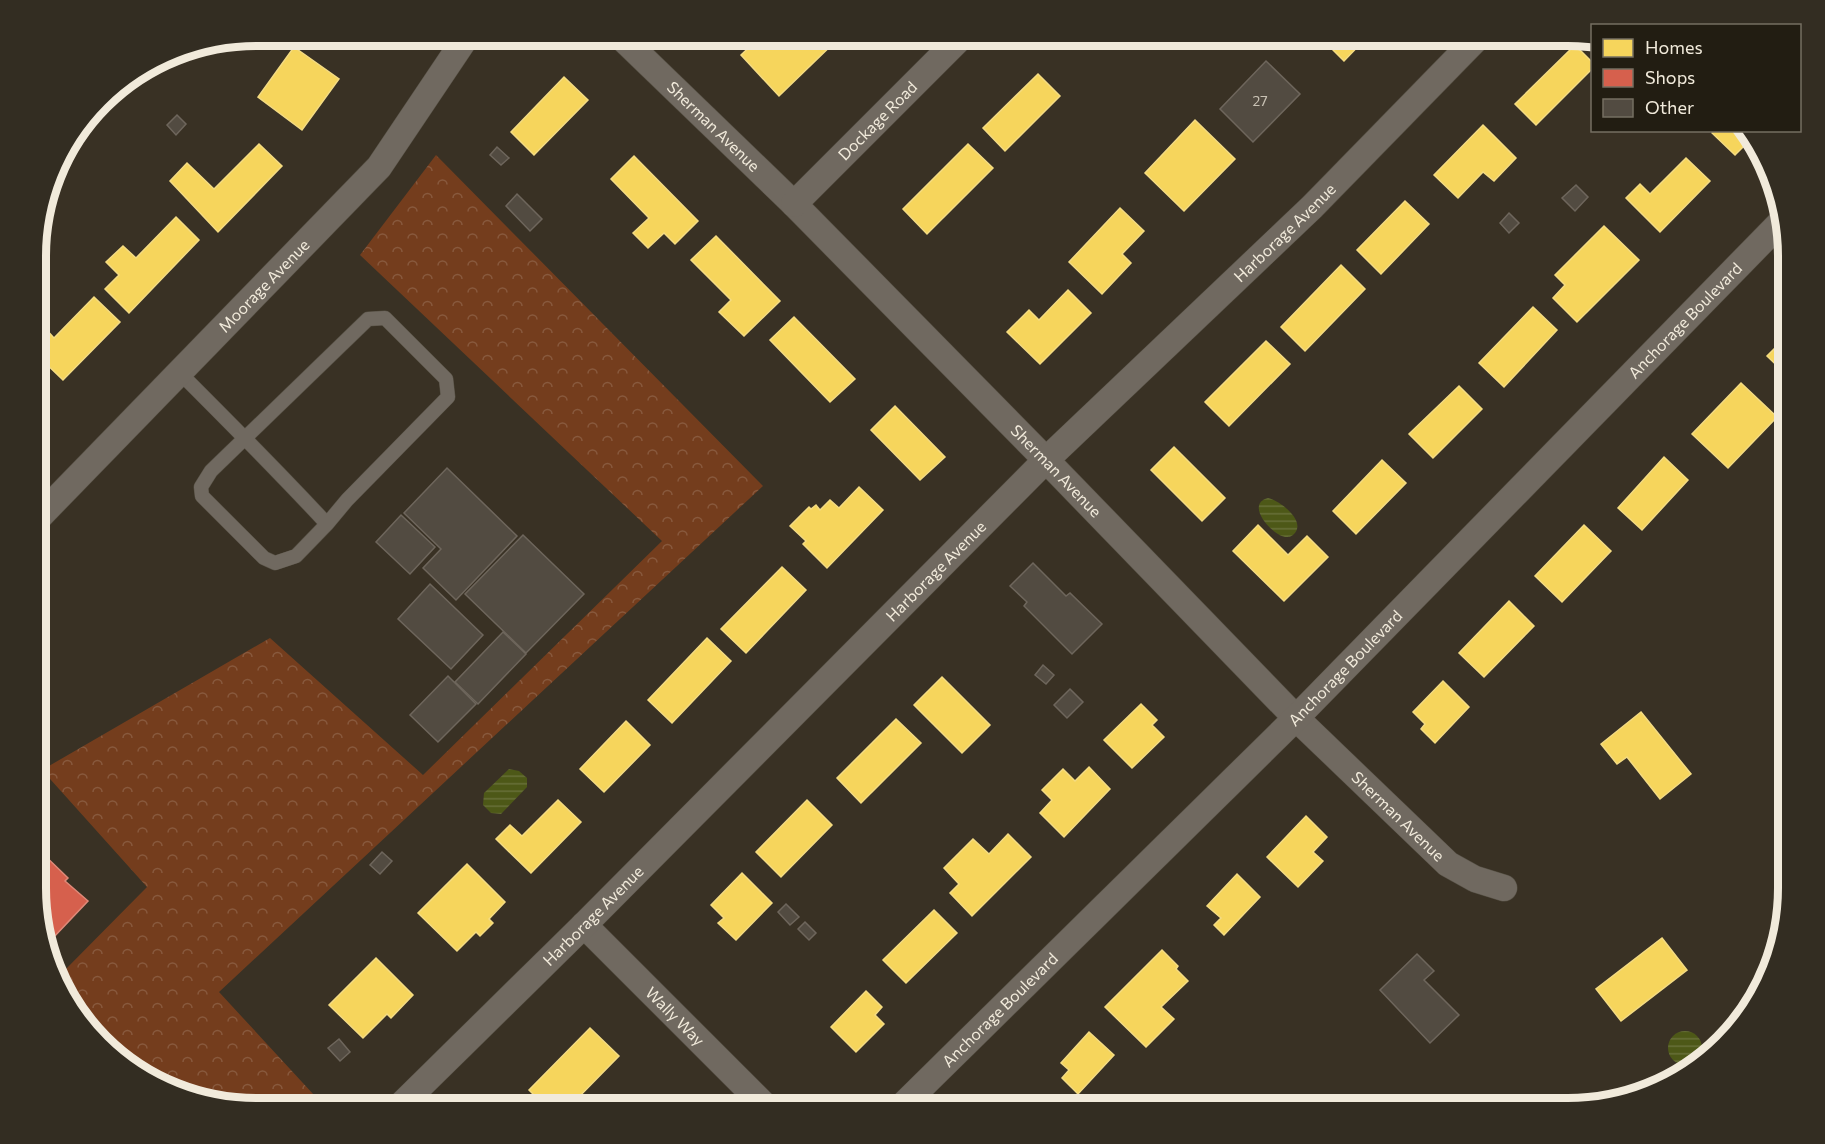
<svg xmlns="http://www.w3.org/2000/svg" width="1825" height="1144" viewBox="0 0 1825 1144" font-family="Commissioner,sans-serif">
  <style>
    .forest { fill: url(#forest-crowns) }
    .water { fill: url(#water-rules) }
    .homes { fill: #f6d55c; stroke: #f4db82; stroke-width: 1.5 }
    .shops { fill: #d6604d; stroke: #de8978; stroke-width: 1.5 }
    .building { fill: #524b41; stroke: #6e665c; stroke-width: 1.5 }
    .lines { fill: none; stroke-linecap: round; stroke-linejoin: round }
    .lane-casing { stroke: #554f43; stroke-width: 15 }
    .street-casing { stroke: #554f43; stroke-width: 27 }
    .lane { stroke: #706960; stroke-width: 14 }
    .street { stroke: #706960; stroke-width: 26 }
    .labels { text-anchor: middle; stroke-width: 6; stroke-linejoin: round; paint-order: stroke }
    .number-label { font-size: 14px; fill: #c9c2b4 }
    .street-label { font-size: 16px; fill: #f1eadb; stroke: #221d12 }
    .rim { fill: none; stroke: #f1eadb; stroke-width: 8 }
  </style>
  <defs>
    <pattern id="forest-crowns" width="20" height="18" patternUnits="userSpaceOnUse" patternTransform="scale(1.5)"><rect width="20" height="18" fill="#743d1d"/><path d="M2 6a3 3 0 1 1 6 0M12 15a3 3 0 1 1 6 0" fill="none" stroke="#88593d"/></pattern>
    <pattern id="water-rules" width="6" height="5" patternUnits="userSpaceOnUse" patternTransform="scale(1.5)"><rect width="6" height="5" fill="#4d5817"/><path d="M0 2.5h6" fill="none" stroke="#677038"/></pattern>
  </defs>
  <rect width="100%" height="100%" fill="#393124"/>
  <polygon class="forest" points="436,155 763,486 219,992 326,1108 256,1108 186,1096 134,1071 73,1010 60,975 147,887 42,770 270,638 423,775 662,541 360,255"/>
  <g class="water">
    <path d="M 1268,498 C 1279,500 1307,521 1294,534 C 1291,537 1289,537 1285,537 C 1273,536 1244,504 1268,498 Z"/>
    <polygon points="509,769 519,771 527,778 527,787 501,814 491,813 483,805 484,793"/>
    <circle cx="1685" cy="1048" r="17"/>
  </g>
  <g class="homes">
    <polygon points="761,36 791,36 793,38 795,36 841,36 779,96 741,55"/>
    <polygon points="1092,36 1113,36 1102,46"/>
    <polygon points="1319,36 1368,36 1344,61"/>
    <polygon points="1575,45 1592,62 1592,69 1536,125 1515,104"/>
    <polygon points="294,47 339,79 302,130 258,97"/>
    <polygon points="1038,74 1060,96 1005,151 983,128"/>
    <polygon points="564,77 588,100 534,155 511,132"/>
    <polygon points="1195,120 1235,159 1184,211 1145,173"/>
    <polygon points="1483,125 1516,158 1494,181 1483,172 1458,198 1434,175"/>
    <polygon points="1714,130 1745,130 1752,138 1735,155 1712,133"/>
    <polygon points="259,144 282,166 218,232 170,181 187,163 214,189"/>
    <polygon points="968,144 993,168 927,234 903,209"/>
    <polygon points="634,156 698,221 675,244 664,233 648,248 633,233 649,218 611,179"/>
    <polygon points="1686,158 1710,181 1660,232 1626,198 1640,184 1650,194"/>
    <polygon points="1405,201 1429,224 1381,274 1357,250"/>
    <polygon points="1120,208 1144,231 1122,254 1131,263 1102,294 1069,262"/>
    <polygon points="176,217 199,240 129,313 105,289 119,275 106,262 123,246 136,258"/>
    <polygon points="1604,226 1639,260 1577,322 1553,298 1565,285 1555,275"/>
    <polygon points="716,236 780,301 744,336 719,312 731,300 691,260"/>
    <polygon points="1341,265 1365,289 1305,351 1281,327"/>
    <polygon points="1068,290 1091,313 1040,364 1007,332 1029,310 1039,320"/>
    <polygon points="94,297 120,322 63,380 38,356 38,335 45,328 54,338"/>
    <polygon points="1533,307 1557,330 1504,387 1479,363"/>
    <polygon points="794,317 855,379 830,402 770,340"/>
    <polygon points="1789,334 1789,377 1767,356"/>
    <polygon points="1266,341 1290,364 1229,426 1205,402"/>
    <polygon points="1741,383 1777,417 1728,468 1692,434"/>
    <polygon points="1459,386 1482,409 1433,458 1409,434"/>
    <polygon points="895,406 945,457 920,480 871,430"/>
    <polygon points="1174,447 1225,498 1202,521 1151,470"/>
    <polygon points="1664,457 1688,480 1642,530 1618,508"/>
    <polygon points="1382,460 1406,483 1356,534 1333,511"/>
    <polygon points="859,487 883,510 827,568 803,544 806,541 790,526 809,507 811,509 816,505 820,510 830,500 839,508"/>
    <polygon points="1258,525 1288,555 1307,536 1328,557 1284,601 1233,551"/>
    <polygon points="1584,525 1611,551 1562,602 1535,576"/>
    <polygon points="782,567 806,590 746,653 721,629"/>
    <polygon points="1509,601 1534,626 1484,677 1459,653"/>
    <polygon points="707,638 731,661 672,723 648,700"/>
    <polygon points="942,677 990,725 962,753 914,705"/>
    <polygon points="1443,681 1469,707 1435,743 1421,729 1425,724 1413,712"/>
    <polygon points="1141,704 1157,720 1152,725 1164,737 1132,768 1104,740"/>
    <polygon points="1641,712 1691,774 1660,799 1627,757 1617,764 1601,744"/>
    <polygon points="896,719 921,743 861,803 837,778"/>
    <polygon points="626,721 650,745 604,792 580,769"/>
    <polygon points="1089,767 1110,789 1064,837 1040,813 1052,800 1042,790 1063,769 1075,781"/>
    <polygon points="558,800 581,822 531,873 496,839 510,825 522,836"/>
    <polygon points="807,800 832,825 781,877 756,852"/>
    <polygon points="1306,816 1327,837 1313,852 1323,861 1298,887 1267,857"/>
    <polygon points="1008,834 1031,857 972,916 950,893 959,884 944,868 973,839 989,854"/>
    <polygon points="467,864 505,902 489,919 493,923 480,936 476,932 457,951 418,913"/>
    <polygon points="742,873 772,903 736,940 718,923 724,918 711,905"/>
    <polygon points="1237,874 1260,897 1224,935 1214,925 1221,918 1207,906"/>
    <polygon points="934,910 957,933 906,983 883,960"/>
    <polygon points="1662,938 1687,970 1621,1021 1596,989"/>
    <polygon points="1162,950 1178,966 1176,969 1188,981 1161,1007 1174,1019 1146,1047 1105,1007"/>
    <polygon points="376,958 413,995 391,1018 387,1014 363,1038 329,1005"/>
    <polygon points="866,991 882,1007 875,1015 884,1024 856,1052 831,1027"/>
    <polygon points="590,1028 619,1056 568,1108 547,1108 529,1090"/>
    <polygon points="1089,1032 1114,1055 1078,1094 1062,1078 1069,1070 1061,1063"/>
  </g>
  <polygon class="shops" points="38,849 68,878 65,881 88,901 50,941 46,936 38,916"/>
  <g class="building">
    <polygon points="1266,61 1300,94 1253,142 1220,109"/>
    <polygon points="177,115 186,124 176,135 167,125"/>
    <polygon points="497,147 509,158 501,165 490,155"/>
    <polygon points="1576,185 1588,197 1575,211 1562,198"/>
    <polygon points="517,194 542,219 530,231 506,206"/>
    <polygon points="1509,213 1519,223 1509,233 1500,223"/>
    <polygon points="447,468 517,536 456,600 423,568 441,549 404,513"/>
    <polygon points="401,515 435,547 410,574 376,542"/>
    <polygon points="523,535 584,594 526,653 465,594"/>
    <polygon points="1033,563 1066,596 1070,593 1102,624 1072,654 1024,606 1027,602 1010,586"/>
    <polygon points="430,584 483,635 451,669 398,619"/>
    <polygon points="503,632 526,654 478,704 455,682"/>
    <polygon points="1043,665 1054,675 1046,684 1035,675"/>
    <polygon points="448,676 476,704 438,742 410,715"/>
    <polygon points="1070,689 1083,702 1067,718 1054,705"/>
    <polygon points="382,852 392,861 380,874 370,865"/>
    <polygon points="786,904 799,917 790,925 778,912"/>
    <polygon points="805,922 816,933 809,940 798,929"/>
    <polygon points="1417,954 1434,971 1424,980 1459,1015 1430,1043 1380,990"/>
    <polygon points="339,1039 350,1052 340,1061 328,1048"/>
  </g>
  <g class="lines">
    <g class="lane-casing">
      <path id="lane" d="M 179,372 C 229,422 279,472 327,524 L 347,500 L 448,397 L 446,379 L 385,318 L 368,319 L 211,471 L 201,487 L 202,496 L 264,558 L 275,563 L 296,556 L 327,524"/>
    </g>
    <g class="street-casing">
      <g id="street">
        <path id="s1" d="M 620,36 L 794,204 L 1046,460 L 1296,718 L 1448,864 L 1475,879 L 1504,888"/>
        <path id="s2" d="M 794,204 L 962,36"/>
        <path id="s3" d="M 38,518 L 379,167 L 467,36"/>
        <path id="s4" d="M 584,925 L 767,1108"/>
        <path id="s5" d="M 398,1108 L 584,925 L 1046,460 L 1312,207 L 1479,36"/>
        <path id="s6" d="M 900,1108 L 1296,718 L 1782,221"/>
      </g>
    </g>
    <use href="#lane" class="lane"/>
    <use href="#street" class="street"/>
  </g>
  <g class="labels">
    <g class="number-label">
      <text x="1260" y="106">27</text>
    </g>
    <g class="street-label">
      <text dy="6" stroke="none"><textPath href="#s2" startOffset="118">Dockage Road</textPath></text>
      <text dy="6" stroke="none"><textPath href="#s1" startOffset="130">Sherman Avenue</textPath></text>
      <text dy="6" stroke="none"><textPath href="#s5" startOffset="1246">Harborage Avenue</textPath></text>
      <text dy="6" stroke="none"><textPath href="#s3" startOffset="324">Moorage Avenue</textPath></text>
      <text dy="6" stroke="none"><textPath href="#s6" startOffset="1112">Anchorage Boulevard</textPath></text>
      <text dy="6" stroke="none"><textPath href="#s1" startOffset="616">Sherman Avenue</textPath></text>
      <text dy="6" stroke="none"><textPath href="#s5" startOffset="760">Harborage Avenue</textPath></text>
      <text dy="6" stroke="none"><textPath href="#s6" startOffset="626">Anchorage Boulevard</textPath></text>
      <text dy="6" stroke="none"><textPath href="#s1" startOffset="1102">Sherman Avenue</textPath></text>
      <text dy="6" stroke="none"><textPath href="#s5" startOffset="274">Harborage Avenue</textPath></text>
      <text dy="6" stroke="none"><textPath href="#s6" startOffset="140">Anchorage Boulevard</textPath></text>
      <text dy="6" stroke="none"><textPath href="#s4" startOffset="129">Wally Way</textPath></text>
    </g>
  </g>
  <path d="M0 0H1825V1144H0ZM256 46H1568A210 210 0 0 1 1778 256V888A210 210 0 0 1 1568 1098H256A210 210 0 0 1 46 888V256A210 210 0 0 1 256 46Z" fill="#332d22" fill-rule="evenodd"/>
  <path class="rim" d="M256 46H1568A210 210 0 0 1 1778 256V888A210 210 0 0 1 1568 1098H256A210 210 0 0 1 46 888V256A210 210 0 0 1 256 46Z"/>
  <rect x="1591" y="24" width="210" height="108" fill="#221d12" stroke="#756f62" stroke-width="1.5"/>
  <rect x="1603" y="39" width="30" height="18" fill="#f6d55c" stroke="#756f62" stroke-width="1.5"/>
  <text x="1645" y="54" font-size="18" fill="#f1eadb">Homes</text>
  <rect x="1603" y="69" width="30" height="18" fill="#d6604d" stroke="#756f62" stroke-width="1.5"/>
  <text x="1645" y="84" font-size="18" fill="#f1eadb">Shops</text>
  <rect x="1603" y="99" width="30" height="18" fill="#524b41" stroke="#756f62" stroke-width="1.5"/>
  <text x="1645" y="114" font-size="18" fill="#f1eadb">Other</text>
</svg>
